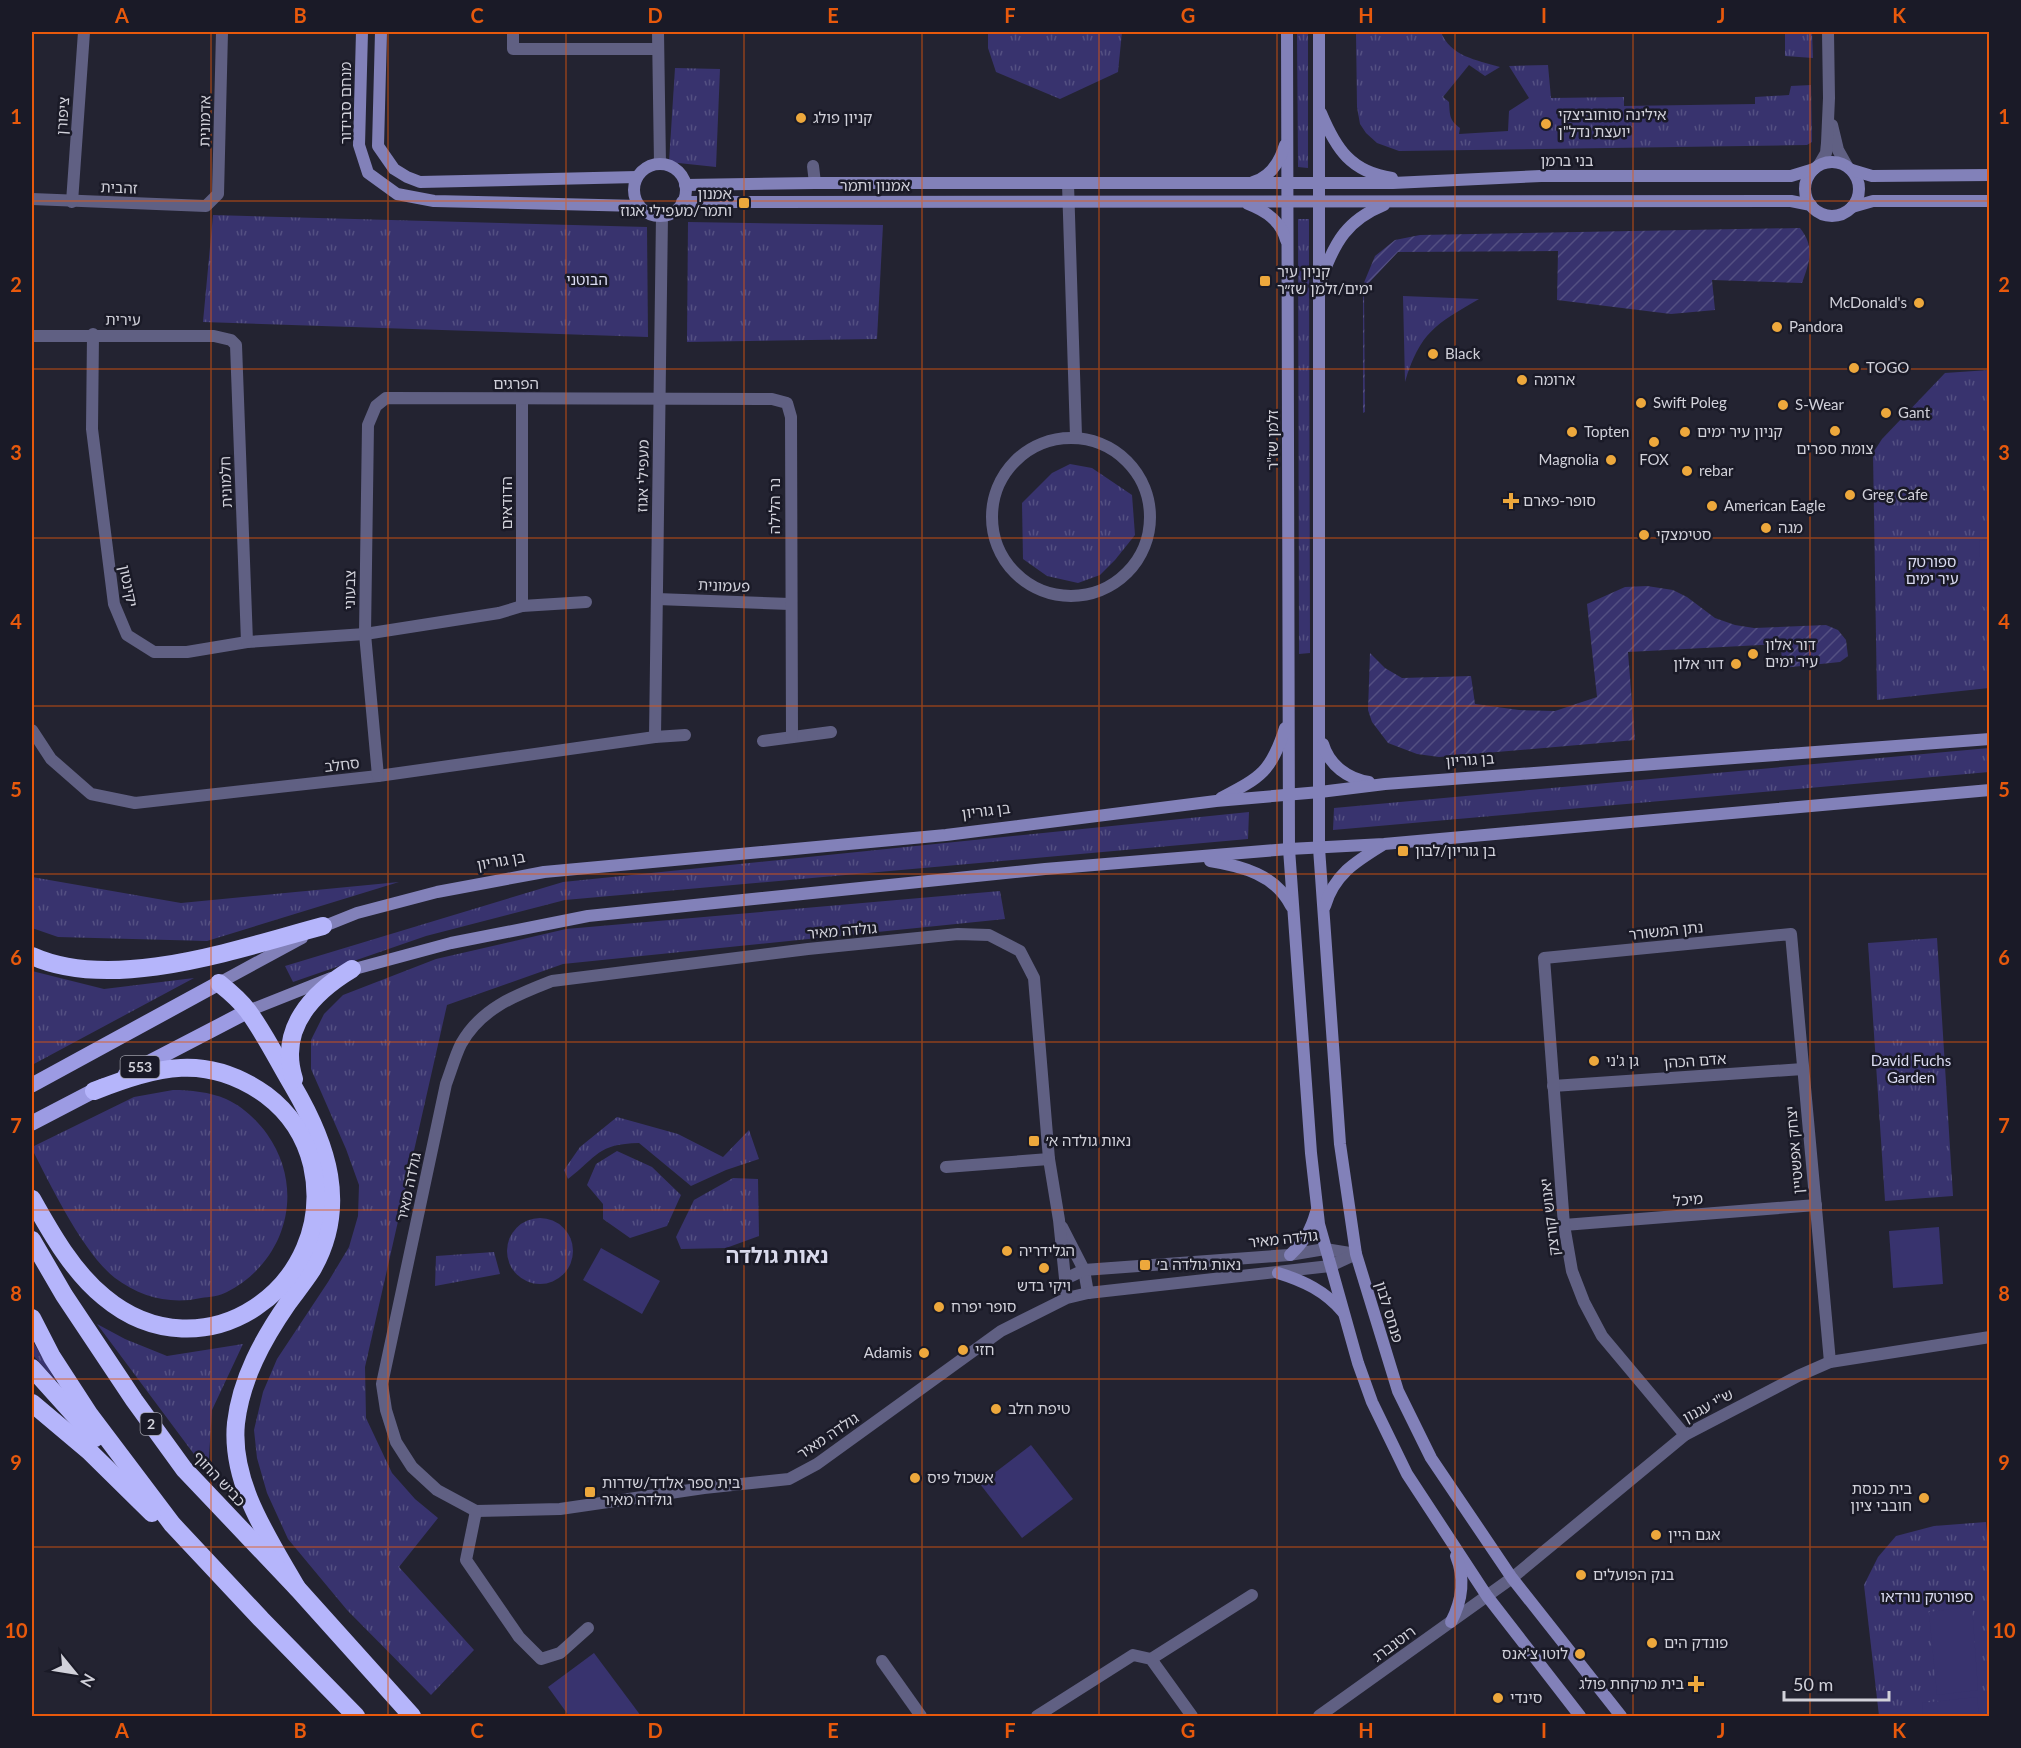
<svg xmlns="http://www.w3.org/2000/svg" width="2021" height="1748" viewBox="0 0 2021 1748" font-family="Lato,'Noto Sans Hebrew',sans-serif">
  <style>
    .grass { fill: url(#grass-tufts) }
    .garden { fill: url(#garden-furrows) }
    .pitch { fill: #38336e }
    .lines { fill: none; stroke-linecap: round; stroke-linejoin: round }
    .street { stroke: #606083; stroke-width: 12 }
    .secondary { stroke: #8281b9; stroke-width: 12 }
    .primary { stroke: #9c9be3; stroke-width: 15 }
    .highway { stroke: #b5b5fb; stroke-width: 18 }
    .grid { fill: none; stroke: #e8590c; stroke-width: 1.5; stroke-opacity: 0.55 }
    .poi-dot { fill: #eda83c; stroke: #1a1a27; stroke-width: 2 }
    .labels { text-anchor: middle; stroke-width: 5; stroke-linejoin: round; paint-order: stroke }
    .shield { fill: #1a1a27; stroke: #9a9aa4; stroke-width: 1.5 }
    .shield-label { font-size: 14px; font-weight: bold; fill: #d1d1da }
    .street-label { font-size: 15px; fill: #d1d1da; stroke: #1a1a27 }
    .poi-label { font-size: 15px; fill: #d1d1da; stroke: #1a1a27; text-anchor: start }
    .park-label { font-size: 15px; fill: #dadbf1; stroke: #1a1a27 }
    .district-label { font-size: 21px; font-weight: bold; fill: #d8d9eb; stroke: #1a1a27 }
    .neatline { fill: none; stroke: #e8590c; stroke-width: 2 }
    .grid-label { font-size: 20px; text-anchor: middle; font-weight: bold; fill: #e8590c }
  </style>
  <defs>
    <pattern id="grass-tufts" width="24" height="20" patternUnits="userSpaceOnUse" patternTransform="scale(1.5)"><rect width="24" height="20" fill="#38336e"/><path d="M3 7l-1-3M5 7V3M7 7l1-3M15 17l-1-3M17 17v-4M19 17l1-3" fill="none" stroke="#545082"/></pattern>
    <pattern id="garden-furrows" width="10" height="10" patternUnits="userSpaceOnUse" patternTransform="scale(1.5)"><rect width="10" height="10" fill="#38336e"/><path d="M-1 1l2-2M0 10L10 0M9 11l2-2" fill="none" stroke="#545082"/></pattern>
  </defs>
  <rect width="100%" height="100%" fill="#232331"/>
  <g class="grass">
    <polygon points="988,32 1122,32 1118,72 1060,99 996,72 988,48"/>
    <polygon points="1297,32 1308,32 1308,168 1298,167"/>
    <path d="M 1356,32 L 1441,32 C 1450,56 1476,60 1500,67 L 1485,76 L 1469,65 L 1443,97 L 1449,102 C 1450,115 1449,120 1460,128 L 1459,134 L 1508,131 L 1509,111 L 1529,98 L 1509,66 L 1548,65 L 1551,98 L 1624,97 L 1624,106 L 1755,104 L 1755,97 L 1789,95 L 1791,86 L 1811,85 L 1812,142 L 1807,145 L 1399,151 L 1377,143 L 1366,133 L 1360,124 L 1357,107 Z"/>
    <polygon points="1785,32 1812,32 1813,58 1785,56"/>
    <polygon points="675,68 720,69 716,167 669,162"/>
    <polygon points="213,215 647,227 648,337 203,322"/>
    <polygon points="1298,219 1309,219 1309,249 1310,653 1299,654"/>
    <polygon points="688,222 883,225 877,339 687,342"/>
    <path d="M 1403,296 L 1479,299 C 1436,324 1420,332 1405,382 Z"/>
    <polygon points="1989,370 1989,688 1877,700 1873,453 1882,439 1945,373"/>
    <polygon points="1070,464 1092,468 1132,495 1135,535 1115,560 1100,575 1078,583 1047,576 1023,559 1022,503 1052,473"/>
    <polygon points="1989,748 1989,772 1333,830 1334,808"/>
    <polygon points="1249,812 1248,839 565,900 426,936 293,982 285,966 563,882"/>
    <polygon points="32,877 181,903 399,882 207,941 58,937 32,928"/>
    <polygon points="1000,891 1005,919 563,964 447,1005 365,1367 366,1418 392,1473 415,1499 438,1518 399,1567 474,1650 431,1695 347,1610 288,1539 267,1493 257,1458 254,1430 263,1392 277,1359 328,1282 349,1247 358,1216 359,1185 346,1149 311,1069 311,1040 324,1014 343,995 436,959 566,929"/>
    <polygon points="1937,938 1953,1196 1885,1201 1868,943"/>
    <polygon points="32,971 104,989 194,978 32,1065"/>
    <path d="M 173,1090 C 190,1090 210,1092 226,1099 C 242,1106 257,1120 267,1134 C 306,1189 287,1261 227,1292 C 220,1296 209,1297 201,1298 C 171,1305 140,1297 115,1278 C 83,1253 51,1186 32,1149 L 32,1147 L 134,1097 Z"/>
    <path d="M 617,1117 L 678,1134 L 723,1157 L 749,1130 L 759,1159 L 726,1170 L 691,1186 L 639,1143 C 597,1144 598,1156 568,1179 L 564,1170 L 580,1147 Z"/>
    <polygon points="617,1151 652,1167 681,1195 667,1226 630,1238 603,1219 603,1204 587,1185 596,1164"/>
    <polygon points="733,1178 758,1179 759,1236 726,1248 681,1249 676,1237 694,1200"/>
    <circle cx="540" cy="1251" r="33"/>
    <polygon points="494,1252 500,1274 435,1286 436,1256"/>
    <polygon points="97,1324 125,1339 167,1356 243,1344 212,1410 208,1473"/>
    <polygon points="32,1340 56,1381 32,1354"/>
    <polygon points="1986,1522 1990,1563 1989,1716 1879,1716 1864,1585 1878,1557 1896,1536 1934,1526"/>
  </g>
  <g class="garden">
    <path d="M 1800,228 C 1815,247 1810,261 1802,283 L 1712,280 L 1715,310 L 1671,314 L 1557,300 L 1558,251 L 1398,252 L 1364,288 L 1365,412 L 1363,413 L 1363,285 L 1375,256 L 1395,240 L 1420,235 Z"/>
    <polygon points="1647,586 1673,590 1687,597 1715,618 1735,625 1754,628 1826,625 1838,630 1846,640 1848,656 1840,662 1782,668 1781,644 1628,652 1635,740 1439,757 1417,754 1388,743 1372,722 1368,710 1370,653 1385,668 1402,678 1471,676 1475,704 1519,710 1555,711 1597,697 1587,604 1625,587"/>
  </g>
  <g class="pitch">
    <polygon points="1989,540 1989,606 1983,607 1979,541"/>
    <polygon points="1939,1227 1943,1284 1893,1288 1889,1231"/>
    <polygon points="601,1248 660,1281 642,1314 583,1280"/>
    <polygon points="1031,1445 1073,1499 1022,1538 980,1484"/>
    <polygon points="1972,1606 1978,1690 1937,1695 1929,1612"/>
    <polygon points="594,1653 641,1716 569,1716 548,1687"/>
    <polygon points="1977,1697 1979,1716 1923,1716 1922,1703"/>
  </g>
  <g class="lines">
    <g class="street">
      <polyline points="513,32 513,49 658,49"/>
      <polyline points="658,32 660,164"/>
      <polyline points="1832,125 1838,150 1847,166"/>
      <polyline points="1819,165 1826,153 1827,143 1829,98 1828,32"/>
      <polyline points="813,166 815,183"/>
      <polyline points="1068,184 1076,436"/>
      <polyline points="32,199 206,206 218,194 222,32"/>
      <polyline points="72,202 84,32"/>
      <polyline points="93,334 92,429 114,604 127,635 154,652 187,652 247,642 365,634 499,613 522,606 586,602"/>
      <polyline points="32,336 214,336 231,340 236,345 247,642"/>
      <circle cx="1071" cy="517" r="79"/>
      <polyline points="657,599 790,604"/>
      <polyline points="522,606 522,400"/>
      <polyline points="32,730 51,759 91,794 135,803 378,776 655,737 685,735"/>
      <polyline points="655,737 662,215"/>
      <polyline points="763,741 831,732"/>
      <polyline points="378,776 365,634 368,425 376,406 386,398 772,399 787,403 791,417 792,737"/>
      <polyline points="1553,1086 1803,1069"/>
      <polyline points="946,1167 1049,1159"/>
      <polyline points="1564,1225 1816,1205"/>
      <polyline points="1062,1227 1084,1270 1088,1293"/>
      <polyline points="1065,1279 1084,1270 1289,1255 1325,1249 1356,1254"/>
      <path d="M 1067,1298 L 1059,1220 L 1049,1159 L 1034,978 L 1020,951 L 989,935 L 958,934 L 808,949 L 552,981 C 516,995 481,1008 461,1044 C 455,1056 451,1071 446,1084 L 382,1384 L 386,1410 L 396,1442 L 412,1467 L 437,1490 L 476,1511 L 560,1509 L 704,1488 L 789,1479 L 817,1464 L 1001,1331 L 1067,1298 L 1088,1293 L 1330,1266 L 1356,1254"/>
      <polyline points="1685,1435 1602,1336 1584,1302 1572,1271 1564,1225 1544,958 1791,934 1830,1362"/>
      <polyline points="476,1511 466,1560 519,1637 541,1659 560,1653 588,1628"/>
      <polyline points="1151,1659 1252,1595"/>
      <polyline points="882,1661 921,1716"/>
      <polyline points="1037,1716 1133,1655 1151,1659 1192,1716"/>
      <polyline points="1319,1716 1512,1578 1685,1435 1798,1376 1830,1362 1990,1337"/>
    </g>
    <g class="secondary">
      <polyline points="362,32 359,145 368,173 397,194 434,201 639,206"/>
      <polyline points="381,32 378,146 394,169 407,177 420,182 637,177"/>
      <polyline points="1287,32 1289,849 1311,1153 1319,1224 1358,1363 1372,1402 1407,1474 1487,1596 1580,1716"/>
      <polyline points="1319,32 1319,848 1340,1144 1356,1254 1398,1391 1431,1458 1512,1578 1621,1716"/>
      <path d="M 1321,113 C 1336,149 1351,172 1392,178"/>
      <circle cx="1832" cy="189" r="27"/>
      <circle cx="660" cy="190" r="26"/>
      <polyline points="1852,170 1872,176 1990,175"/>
      <path d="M 1253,182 C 1271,177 1280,161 1285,145"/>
      <polyline points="685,185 815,183 1393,183 1541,176 1791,176 1814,169"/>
      <polyline points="682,202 1791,201 1811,205"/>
      <path d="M 1248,204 C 1266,211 1281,221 1286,240"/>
      <polyline points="1852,207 1873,201 1990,201"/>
      <path d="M 1322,277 C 1335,242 1347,220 1384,205"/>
      <path d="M 1323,744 C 1329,765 1348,779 1369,782"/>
      <path d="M 1221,798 C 1261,777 1271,772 1285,728"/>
      <path d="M 1210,861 C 1242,866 1276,875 1291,906"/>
      <path d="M 1325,906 C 1334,875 1355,862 1381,846"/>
      <polyline points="317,929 357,913 437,892 544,872 946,835 1216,801 1320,792 1385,784 1990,739"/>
      <polyline points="347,971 451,943 588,916 1045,869 1289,849 1384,844 1990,790"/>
      <polyline points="219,983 302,938"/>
      <polyline points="248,1011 331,978"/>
      <path d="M 1290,1255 C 1304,1242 1311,1230 1316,1212"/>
      <path d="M 1278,1273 C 1304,1281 1325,1291 1343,1312"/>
      <path d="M 1451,1622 C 1462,1601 1465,1578 1456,1556"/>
    </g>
    <g class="primary">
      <polyline points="125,1075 248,1011"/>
      <polyline points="32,1085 219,983"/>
      <polyline points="32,1123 103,1086"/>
    </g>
    <g class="highway">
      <path d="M 32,956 C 114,993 240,948 323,926"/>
      <path d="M 219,983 C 229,991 240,1000 248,1011 C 265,1034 278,1061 293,1086 C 327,1144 349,1206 312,1270 C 305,1281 296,1292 288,1303 C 263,1339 241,1379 236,1423 C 230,1483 269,1539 297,1588"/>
      <path d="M 294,1079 C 278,1029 312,993 352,969"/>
      <path d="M 32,1199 C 51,1233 73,1272 104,1297 C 203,1380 339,1286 312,1165 C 305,1136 290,1113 266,1095 C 206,1052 157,1067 94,1091"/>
      <polyline points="32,1240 64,1295 134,1400 184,1469 297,1588 412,1716"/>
      <polyline points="32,1318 52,1357 89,1414 172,1524 261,1619 356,1716"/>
      <polyline points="32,1368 95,1438"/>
      <polyline points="32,1403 89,1451 152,1513"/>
    </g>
  </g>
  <path class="grid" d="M 211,32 L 211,1716M 388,32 L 388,1716M 566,32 L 566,1716M 744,32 L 744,1716M 922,32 L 922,1716M 1099,32 L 1099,1716M 1277,32 L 1277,1716M 1455,32 L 1455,1716M 1633,32 L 1633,1716M 1810,32 L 1810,1716M 32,201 L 1990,201M 32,369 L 1990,369M 32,538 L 1990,538M 32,706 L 1990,706M 32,874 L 1990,874M 32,1042 L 1990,1042M 32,1210 L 1990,1210M 32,1379 L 1990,1379M 32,1547 L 1990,1547"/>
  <g class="poi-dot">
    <circle cx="801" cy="118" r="6"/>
    <circle cx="1546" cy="124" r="6"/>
    <rect x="738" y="197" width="12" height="12" rx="3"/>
    <rect x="1259" y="275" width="12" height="12" rx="3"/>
    <circle cx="1919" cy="303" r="6"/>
    <circle cx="1777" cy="327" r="6"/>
    <circle cx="1433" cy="354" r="6"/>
    <circle cx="1854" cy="368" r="6"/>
    <circle cx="1522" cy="380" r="6"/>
    <circle cx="1641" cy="403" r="6"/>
    <circle cx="1783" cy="405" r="6"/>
    <circle cx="1886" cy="413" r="6"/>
    <circle cx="1835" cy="431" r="6"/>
    <circle cx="1572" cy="432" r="6"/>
    <circle cx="1685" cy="432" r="6"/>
    <circle cx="1654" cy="442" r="6"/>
    <circle cx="1611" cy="460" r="6"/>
    <circle cx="1687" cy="471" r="6"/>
    <circle cx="1850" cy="495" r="6"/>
    <path d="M1508 492h6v6h6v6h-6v6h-6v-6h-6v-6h6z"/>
    <circle cx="1712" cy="506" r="6"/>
    <circle cx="1766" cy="528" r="6"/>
    <circle cx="1644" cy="535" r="6"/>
    <circle cx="1753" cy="654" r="6"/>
    <circle cx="1736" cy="664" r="6"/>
    <rect x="1397" y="845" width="12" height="12" rx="3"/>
    <circle cx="1594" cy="1061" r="6"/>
    <rect x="1028" y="1135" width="12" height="12" rx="3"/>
    <circle cx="1007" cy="1251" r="6"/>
    <rect x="1139" y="1259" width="12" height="12" rx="3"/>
    <circle cx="1044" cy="1268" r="6"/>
    <circle cx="939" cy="1307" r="6"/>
    <circle cx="963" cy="1350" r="6"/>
    <circle cx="924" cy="1353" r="6"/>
    <circle cx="996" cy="1409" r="6"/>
    <circle cx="915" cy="1478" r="6"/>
    <rect x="584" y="1486" width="12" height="12" rx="3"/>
    <circle cx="1924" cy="1498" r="6"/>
    <circle cx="1656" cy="1535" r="6"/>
    <circle cx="1581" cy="1575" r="6"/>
    <circle cx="1652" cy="1643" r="6"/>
    <circle cx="1580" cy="1654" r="6"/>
    <path d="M1693 1675h6v6h6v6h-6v6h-6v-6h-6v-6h6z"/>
    <circle cx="1498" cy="1698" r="6"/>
  </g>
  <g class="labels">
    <g class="shield">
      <rect x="120.5" y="1056" width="39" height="22" rx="4.5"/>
      <rect x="140.5" y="1413" width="21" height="22" rx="4.5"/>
    </g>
    <g class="shield-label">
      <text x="140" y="1072">553</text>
      <text x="151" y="1429">2</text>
    </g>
    <g class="street-label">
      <text transform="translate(346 103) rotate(-90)" y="5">מנחם סבידור</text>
      <text transform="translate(63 116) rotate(-86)" y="5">ציפורן</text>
      <text transform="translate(205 121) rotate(-89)" y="5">אדמונית</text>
      <text x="1567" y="166">בני ברמן</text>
      <text x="875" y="191">אמנון ותמר</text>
      <text transform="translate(119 188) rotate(2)" y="5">זהבית</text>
      <text transform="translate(123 320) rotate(1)" y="5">עירית</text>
      <text x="516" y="389">הפרגים</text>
      <text transform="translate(1273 440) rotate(-90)" y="5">זלמן שז"ר</text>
      <text transform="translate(643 476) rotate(-89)" y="5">מעפילי אגוז</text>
      <text transform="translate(226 482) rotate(-92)" y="5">חלמונית</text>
      <text transform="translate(507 503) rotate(-90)" y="5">הדודאים</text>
      <text transform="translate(775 506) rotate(-90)" y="5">נר הלילה</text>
      <text transform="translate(128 586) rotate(78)" y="5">יקינטון</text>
      <text transform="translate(724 586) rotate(2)" y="5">פעמונית</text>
      <text transform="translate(350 590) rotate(-89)" y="5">צבעוני</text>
      <text transform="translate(1470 760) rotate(-4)" y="5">בן גוריון</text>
      <text transform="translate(342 765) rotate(-7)" y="5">סחלב</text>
      <text transform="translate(986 811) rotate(-7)" y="5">בן גוריון</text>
      <text transform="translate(501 861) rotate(-10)" y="5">בן גוריון</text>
      <text transform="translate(842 931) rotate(-5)" y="5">גולדה מאיר</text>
      <text transform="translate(1666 931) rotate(-6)" y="5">נתן המשורר</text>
      <text transform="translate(1695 1061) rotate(-4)" y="5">אדם הכהן</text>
      <text transform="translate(1795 1150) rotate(-95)" y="5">יצחק אפשטיין</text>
      <text transform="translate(409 1187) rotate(-78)" y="5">גולדה מאיר</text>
      <text transform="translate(1688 1200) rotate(-5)" y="5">מיכל</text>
      <text transform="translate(1550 1217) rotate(-97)" y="5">יאנוש קורצק</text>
      <text transform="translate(1283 1239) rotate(-6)" y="5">גולדה מאיר</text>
      <text transform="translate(1389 1312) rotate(73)" y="5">פנחס לבון</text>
      <text transform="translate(1708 1406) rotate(-28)" y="5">ש"י עגנון</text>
      <text transform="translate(828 1436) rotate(-34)" y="5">גולדה מאיר</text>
      <text transform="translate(219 1479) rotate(47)" y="5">כביש החוף</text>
      <text transform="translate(1394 1644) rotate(-36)" y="5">רוטנברג</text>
    </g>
    <g class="poi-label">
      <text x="1558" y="120">אילינה סוחוביצקי<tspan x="1558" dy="17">יועצת נדל"ן</tspan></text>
      <text x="813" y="123">קניון פולג</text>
      <text x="732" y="199" text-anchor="end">אמנון<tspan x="732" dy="17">ותמר/מעפילי אגוז</tspan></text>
      <text x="1277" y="277">קניון עיר<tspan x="1277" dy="17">ימים/זלמן שז״ר</tspan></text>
      <text x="1907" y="308" text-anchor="end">McDonald's</text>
      <text x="1789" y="332">Pandora</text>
      <text x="1445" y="359">Black</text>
      <text x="1866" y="373">TOGO</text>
      <text x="1534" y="385">ארומה</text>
      <text x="1653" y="408">Swift Poleg</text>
      <text x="1795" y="410">S-Wear</text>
      <text x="1898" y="418">Gant</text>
      <text x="1584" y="437">Topten</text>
      <text x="1697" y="437">קניון עיר ימים</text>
      <text x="1835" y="454" text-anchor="middle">צומת ספרים</text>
      <text x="1599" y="465" text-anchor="end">Magnolia</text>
      <text x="1654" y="465" text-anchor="middle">FOX</text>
      <text x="1699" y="476">rebar</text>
      <text x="1862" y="500">Greg Cafe</text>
      <text x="1523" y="506">סופר-פארם</text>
      <text x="1724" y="511">American Eagle</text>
      <text x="1778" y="533">מגה</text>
      <text x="1656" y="540">סטימצקי</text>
      <text x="1765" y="650">דור אלון<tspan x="1765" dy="17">עיר ימים</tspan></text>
      <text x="1724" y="669" text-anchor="end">דור אלון</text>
      <text x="1415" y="856">בן גוריון/לבון</text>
      <text x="1606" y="1066">גן ג'ני</text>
      <text x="1046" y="1146">נאות גולדה א׳</text>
      <text x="1019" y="1256">הגלידריה</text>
      <text x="1157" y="1270">נאות גולדה ב׳</text>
      <text x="1044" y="1291" text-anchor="middle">ויקי בדש</text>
      <text x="951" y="1312">סופר יפרח</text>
      <text x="975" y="1355">חזי</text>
      <text x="912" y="1358" text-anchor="end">Adamis</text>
      <text x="1008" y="1414">טיפת חלב</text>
      <text x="927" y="1483">אשכול פיס</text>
      <text x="602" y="1488">בית ספר אלדד/שדרות<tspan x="602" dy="17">גולדה מאיר</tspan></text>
      <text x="1912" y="1494" text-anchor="end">בית כנסת<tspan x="1912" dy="17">חובבי ציון</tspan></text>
      <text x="1668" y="1540">אגם היין</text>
      <text x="1593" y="1580">בנק הפועלים</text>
      <text x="1664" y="1648">פונדק הים</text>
      <text x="1568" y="1659" text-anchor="end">לוטו צ'אנס</text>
      <text x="1684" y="1689" text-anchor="end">בית מרקחת פולג</text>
      <text x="1510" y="1703">סינדי</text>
    </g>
    <g class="park-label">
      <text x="587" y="285">הבוטני</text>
      <text x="1932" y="567">ספורטק<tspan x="1932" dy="17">עיר ימים</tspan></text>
      <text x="1911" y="1066">David Fuchs<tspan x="1911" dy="17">Garden</tspan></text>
      <text x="1927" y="1602">ספורטק נורדאו</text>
    </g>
    <g class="district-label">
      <text x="777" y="1263">נאות גולדה</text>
    </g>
  </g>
  <rect width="2021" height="1748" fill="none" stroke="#1a1a27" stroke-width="66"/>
  <g transform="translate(75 1673) rotate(120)" stroke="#1a1a27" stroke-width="4.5" paint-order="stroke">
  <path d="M0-4.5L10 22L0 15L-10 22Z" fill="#d1d1da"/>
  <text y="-9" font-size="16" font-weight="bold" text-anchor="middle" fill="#d1d1da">N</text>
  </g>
  <path d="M1784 1691v9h105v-9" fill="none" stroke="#d1d1da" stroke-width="3"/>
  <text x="1793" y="1691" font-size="18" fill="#d1d1da" stroke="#1a1a27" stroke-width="4.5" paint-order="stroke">50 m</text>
  <rect x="33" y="33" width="1955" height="1682" class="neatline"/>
  <g class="grid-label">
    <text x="122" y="23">A</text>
    <text x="300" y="23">B</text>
    <text x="477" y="23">C</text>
    <text x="655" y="23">D</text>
    <text x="833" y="23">E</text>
    <text x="1010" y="23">F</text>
    <text x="1188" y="23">G</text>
    <text x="1366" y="23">H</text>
    <text x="1544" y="23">I</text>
    <text x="1721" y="23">J</text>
    <text x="1899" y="23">K</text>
    <text x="16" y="124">1</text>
    <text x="2004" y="124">1</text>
    <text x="16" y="292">2</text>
    <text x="2004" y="292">2</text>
    <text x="16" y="460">3</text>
    <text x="2004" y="460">3</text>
    <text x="16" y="629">4</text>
    <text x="2004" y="629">4</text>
    <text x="16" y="797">5</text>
    <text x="2004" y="797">5</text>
    <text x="16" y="965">6</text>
    <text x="2004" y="965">6</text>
    <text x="16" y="1133">7</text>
    <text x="2004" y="1133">7</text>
    <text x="16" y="1301">8</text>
    <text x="2004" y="1301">8</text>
    <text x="16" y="1470">9</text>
    <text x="2004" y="1470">9</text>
    <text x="16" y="1638">10</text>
    <text x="2004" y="1638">10</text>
    <text x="122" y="1738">A</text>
    <text x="300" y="1738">B</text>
    <text x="477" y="1738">C</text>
    <text x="655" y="1738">D</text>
    <text x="833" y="1738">E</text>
    <text x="1010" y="1738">F</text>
    <text x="1188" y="1738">G</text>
    <text x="1366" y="1738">H</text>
    <text x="1544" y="1738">I</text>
    <text x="1721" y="1738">J</text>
    <text x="1899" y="1738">K</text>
  </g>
</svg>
